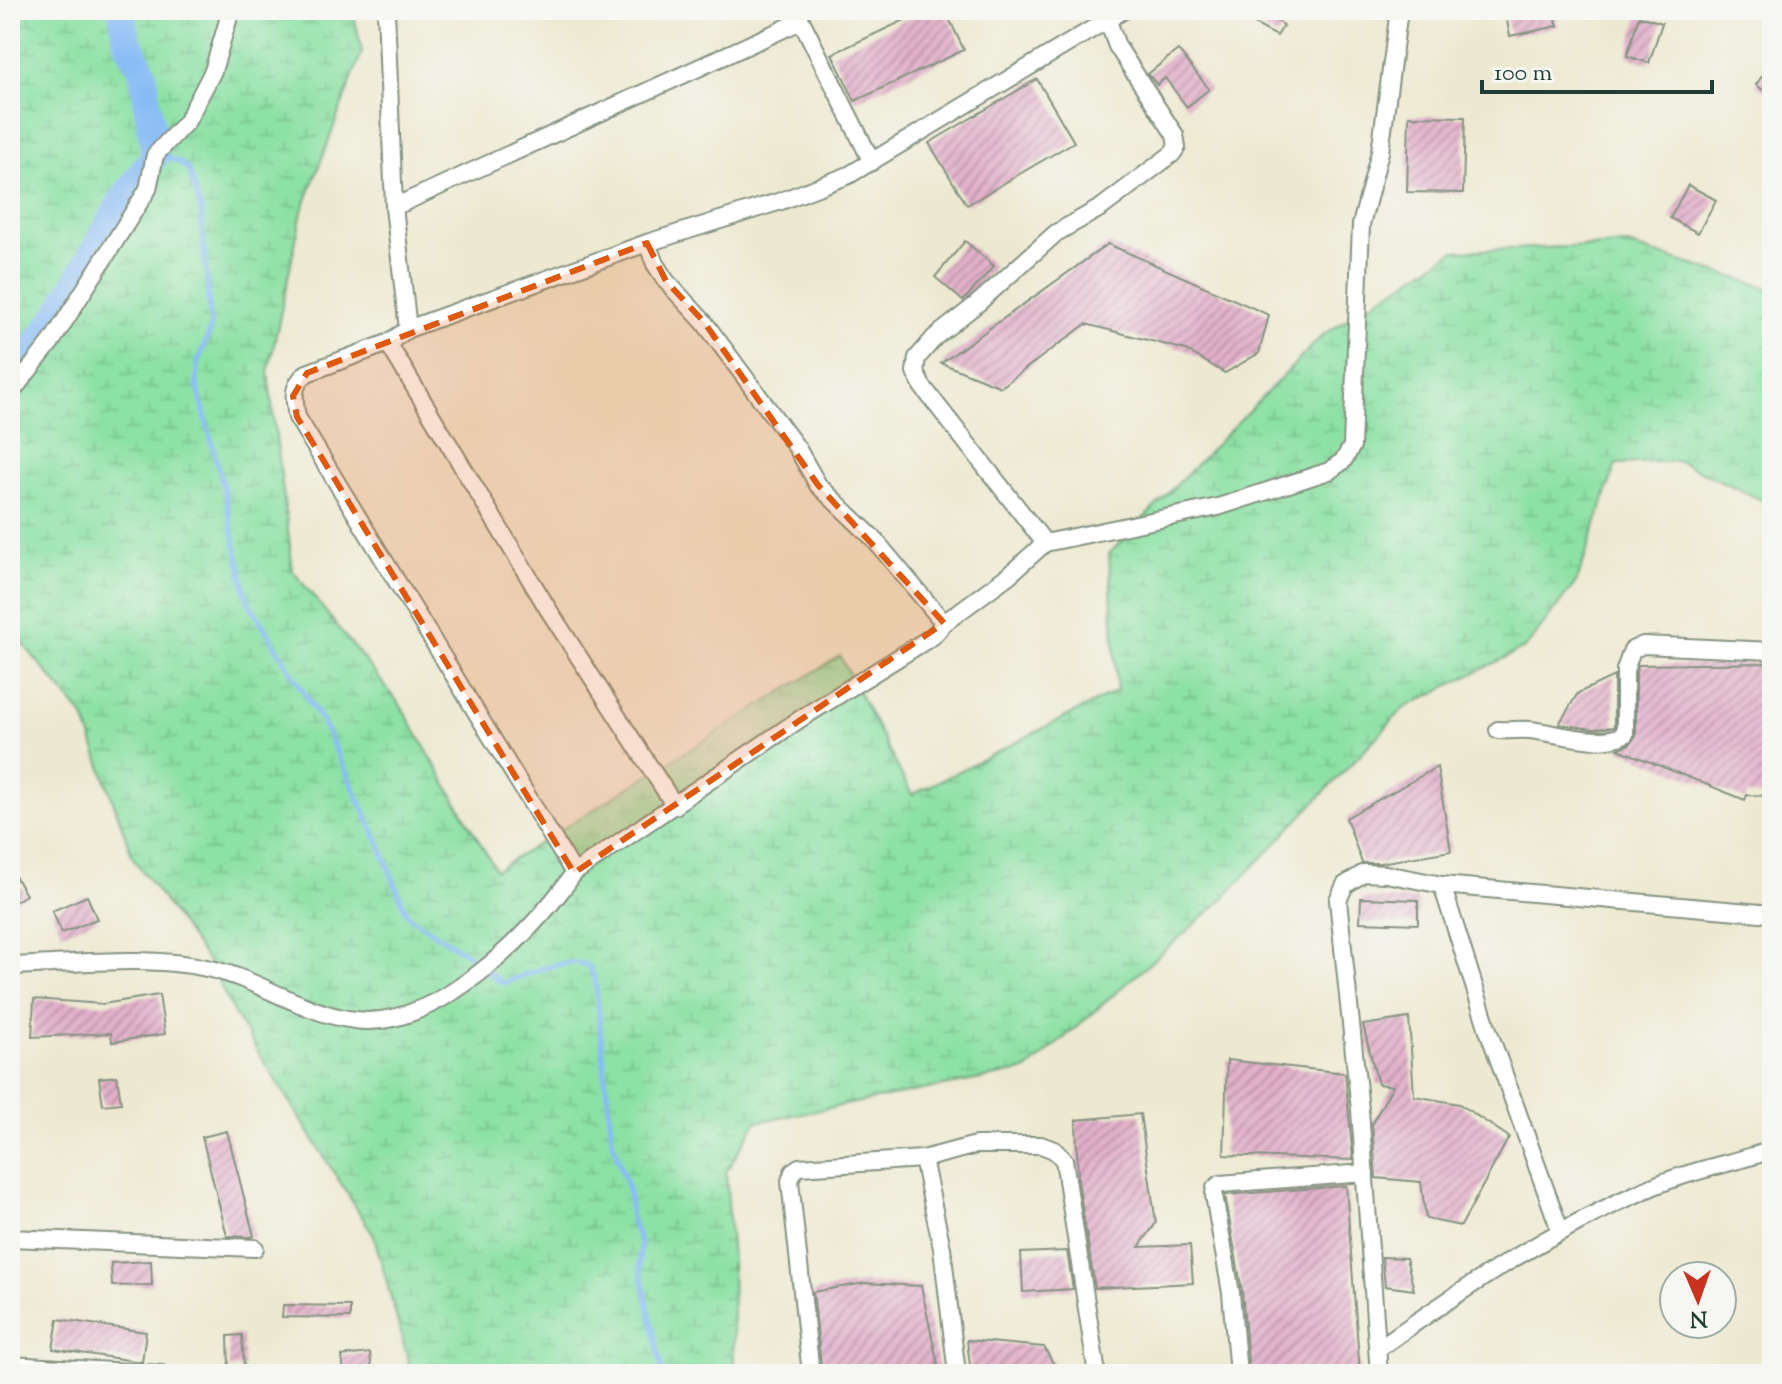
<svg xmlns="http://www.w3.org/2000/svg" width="1782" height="1384" viewBox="0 0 1782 1384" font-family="'Sorts Mill Goudy',serif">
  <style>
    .wetland { fill: url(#wetland-marsh); stroke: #568f6c; stroke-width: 2 }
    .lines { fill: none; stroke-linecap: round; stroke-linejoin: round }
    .stream { stroke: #87bbf5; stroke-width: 5 }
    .river { stroke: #87bbf5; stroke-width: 28 }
    .building { fill: url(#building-hatch) }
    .minor-casing { stroke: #869382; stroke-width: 20 }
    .minor { stroke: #fff; stroke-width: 16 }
    .marked { fill: #de580e; fill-opacity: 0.2; stroke: #de580e; stroke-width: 6; stroke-dasharray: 16 10; stroke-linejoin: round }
  </style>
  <defs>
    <pattern id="wetland-marsh" width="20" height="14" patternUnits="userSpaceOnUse" patternTransform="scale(2)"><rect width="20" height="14" fill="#8ce1a4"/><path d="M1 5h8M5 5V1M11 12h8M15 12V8" fill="none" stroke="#78c28e"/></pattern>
    <pattern id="building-hatch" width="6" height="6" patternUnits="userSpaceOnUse" patternTransform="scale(2)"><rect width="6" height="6" fill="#e2b0c9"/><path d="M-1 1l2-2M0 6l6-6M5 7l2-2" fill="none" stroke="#b790a4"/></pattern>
  </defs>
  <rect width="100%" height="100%" fill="#f6f6f2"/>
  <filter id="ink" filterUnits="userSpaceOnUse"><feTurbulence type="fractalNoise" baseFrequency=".0125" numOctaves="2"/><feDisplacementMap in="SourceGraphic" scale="16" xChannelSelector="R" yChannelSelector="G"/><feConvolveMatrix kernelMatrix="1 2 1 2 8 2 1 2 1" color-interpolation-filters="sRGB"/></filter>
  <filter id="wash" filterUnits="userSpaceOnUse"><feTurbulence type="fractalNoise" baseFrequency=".006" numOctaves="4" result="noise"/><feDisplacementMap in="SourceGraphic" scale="32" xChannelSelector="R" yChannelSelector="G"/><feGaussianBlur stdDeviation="1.8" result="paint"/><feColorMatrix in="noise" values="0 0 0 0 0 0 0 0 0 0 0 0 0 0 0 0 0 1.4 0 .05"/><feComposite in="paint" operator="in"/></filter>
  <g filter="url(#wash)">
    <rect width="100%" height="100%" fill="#ede9d1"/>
    <polygon class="wetland" points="10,10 353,10 362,52 302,211 268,373 293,571 401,706 496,870 840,656 912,795 1117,691 1109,554 1323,335 1454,251 1627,245 1772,289 1772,505 1679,461 1616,464 1577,581 1526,647 1404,708 1219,903 1027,1070 756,1122 726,1172 732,1261 734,1374 412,1374 374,1236 233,1012 213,969 133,858 84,717 25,646 10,635"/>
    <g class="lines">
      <path class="stream" d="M 157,155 L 179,162 L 189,170 L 201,211 L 211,328 L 198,362 L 197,384 L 224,490 L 247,599 L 325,727 L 380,845 L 407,915 L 474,959 L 499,981 L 505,983 C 521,976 573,953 589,967 C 591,969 594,977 595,979 L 612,1139 L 629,1193 L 631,1219 L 641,1245 L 639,1264 L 663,1374"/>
      <polyline class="river" points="10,379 58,315 122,201 155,155 143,72 127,41 122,10"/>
    </g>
    <g id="blocks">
      <g class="building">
        <polygon points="926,10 945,10 964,50 855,101 832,54"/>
        <polygon points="1512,10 1554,10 1558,26 1510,36 1505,11"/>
        <polygon points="1263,13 1284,25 1277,36 1256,25"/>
        <polygon points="1639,16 1662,23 1649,63 1627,56"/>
        <polygon points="1178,50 1209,89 1187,107 1165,78 1157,85 1148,74"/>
        <polygon points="1772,62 1772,96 1756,85"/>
        <polygon points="1037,79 1074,142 967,205 929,143"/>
        <polygon points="1409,116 1465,117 1463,193 1407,192"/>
        <polygon points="1688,185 1716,200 1698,233 1670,218"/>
        <polygon points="965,241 994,266 963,301 935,277"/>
        <polygon points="1108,244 1269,315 1259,353 1225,373 1186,350 1086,324 1001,387 941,363"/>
        <polygon points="1772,663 1772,796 1747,795 1745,800 1618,749 1630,744 1636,735 1636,672 1638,665"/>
        <polygon points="1614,676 1614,727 1593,729 1559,724 1578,693"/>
        <polygon points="1437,767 1451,851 1380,863 1362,863 1346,818"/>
        <polygon points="10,868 26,895 10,905"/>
        <polygon points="87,896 97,919 62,933 52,911"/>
        <polygon points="1361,898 1418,900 1418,924 1360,922"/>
        <polygon points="159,995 165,1034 112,1042 111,1033 32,1037 34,999 103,1004"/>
        <polygon points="1409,1018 1414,1096 1459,1104 1509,1137 1461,1226 1426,1219 1421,1182 1376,1178 1372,1123 1393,1086 1378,1084 1363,1025"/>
        <polygon points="1227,1060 1345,1073 1353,1160 1224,1155"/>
        <polygon points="117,1076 121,1103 103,1105 99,1078"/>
        <polygon points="1140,1114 1156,1223 1139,1247 1190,1245 1193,1283 1095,1288 1078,1181 1076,1120"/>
        <polygon points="227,1131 254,1236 250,1237 227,1236 202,1137"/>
        <polygon points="1346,1186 1360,1374 1249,1374 1242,1291 1225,1195"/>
        <polygon points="1067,1251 1073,1289 1023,1292 1021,1253"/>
        <polygon points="1382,1257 1406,1258 1414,1290 1385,1286"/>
        <polygon points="151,1261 152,1285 112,1286 111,1263"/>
        <polygon points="865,1283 921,1286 940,1374 822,1374 813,1292"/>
        <polygon points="283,1305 350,1306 350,1318 282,1317"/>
        <polygon points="58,1319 146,1332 142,1362 53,1349"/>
        <polygon points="242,1335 244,1367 229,1368 228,1336"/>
        <polygon points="967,1340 1044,1347 1059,1374 971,1374"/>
        <polygon points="370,1353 372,1374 344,1374 342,1356"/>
      </g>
    </g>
  </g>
  <g filter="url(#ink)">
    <use href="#blocks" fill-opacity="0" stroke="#869382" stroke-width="2"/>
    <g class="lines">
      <g class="minor-casing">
        <g id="minor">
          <polyline points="386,10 394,207 408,329"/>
          <polyline points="796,10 872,162"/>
          <polyline points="394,207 801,21"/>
          <polyline points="647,243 655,264 666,281 704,322 797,448 818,485 873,538 944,623"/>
          <path d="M 388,343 L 307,373 C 291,386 294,398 297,417 L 574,873"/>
          <polyline points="10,394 52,341 148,189 155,155 187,121 213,71 231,10"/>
          <polyline points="1045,543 922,386 915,372 917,358 935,337 977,304 1056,233 1102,207 1172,154 1177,147 1175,135 1117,46 1108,21"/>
          <path d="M 1498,730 C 1508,731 1520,729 1530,730 C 1557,733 1602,748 1625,734 L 1625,670 L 1632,650 L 1643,645 L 1772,651"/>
          <polyline points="675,806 548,609 388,343 408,329 647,243 781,201 849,175 1124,10"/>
          <polyline points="1442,885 1488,1030 1560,1230"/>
          <path d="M 10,966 C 74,964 149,954 211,969 C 260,980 304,1014 355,1020 C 435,1031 533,933 574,873 L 800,719 L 933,636 L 944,623 L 1009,575 L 1045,543 L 1218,507 L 1329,471 L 1343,461 L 1352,446 L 1361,225 L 1380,152 L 1399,10"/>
          <polyline points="923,1159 942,1248 957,1374"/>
          <polyline points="10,1238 255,1248"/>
          <path d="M 1379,1348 C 1470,1284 1551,1230 1654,1186 C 1691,1170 1734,1163 1772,1150"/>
          <polyline points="10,1365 162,1374"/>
          <polyline points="811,1374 790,1181 793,1172 799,1167 923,1159 976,1145 1041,1145 1054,1150 1064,1160 1097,1374"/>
          <polyline points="1238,1374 1231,1293 1214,1195 1215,1188 1220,1184 1365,1173"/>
          <polyline points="1379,1374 1360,1110 1338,900 1345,885 1364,873 1386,874 1442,885 1772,914"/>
        </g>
      </g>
      <use href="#minor" class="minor"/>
    </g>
  </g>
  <path class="marked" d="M 647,243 L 666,281 L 704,322 L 818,485 L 944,623 L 574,873 L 297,417 L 293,396 L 307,373 Z"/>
  <rect width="1782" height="1384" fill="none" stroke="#f6f6f2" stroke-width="40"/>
  <g transform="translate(1698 1300) rotate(178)"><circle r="38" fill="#f6f6f2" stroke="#a0aca6" stroke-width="2"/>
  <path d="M0-6L14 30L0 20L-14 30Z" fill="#c8321e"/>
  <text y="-12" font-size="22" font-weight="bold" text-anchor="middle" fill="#1f3d34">N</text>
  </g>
  <path d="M1482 80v12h230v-12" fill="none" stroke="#1f3d34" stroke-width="4"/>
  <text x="1494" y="80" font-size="24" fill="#1f3d34" stroke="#f6f6f2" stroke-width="6" paint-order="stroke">100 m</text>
</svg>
